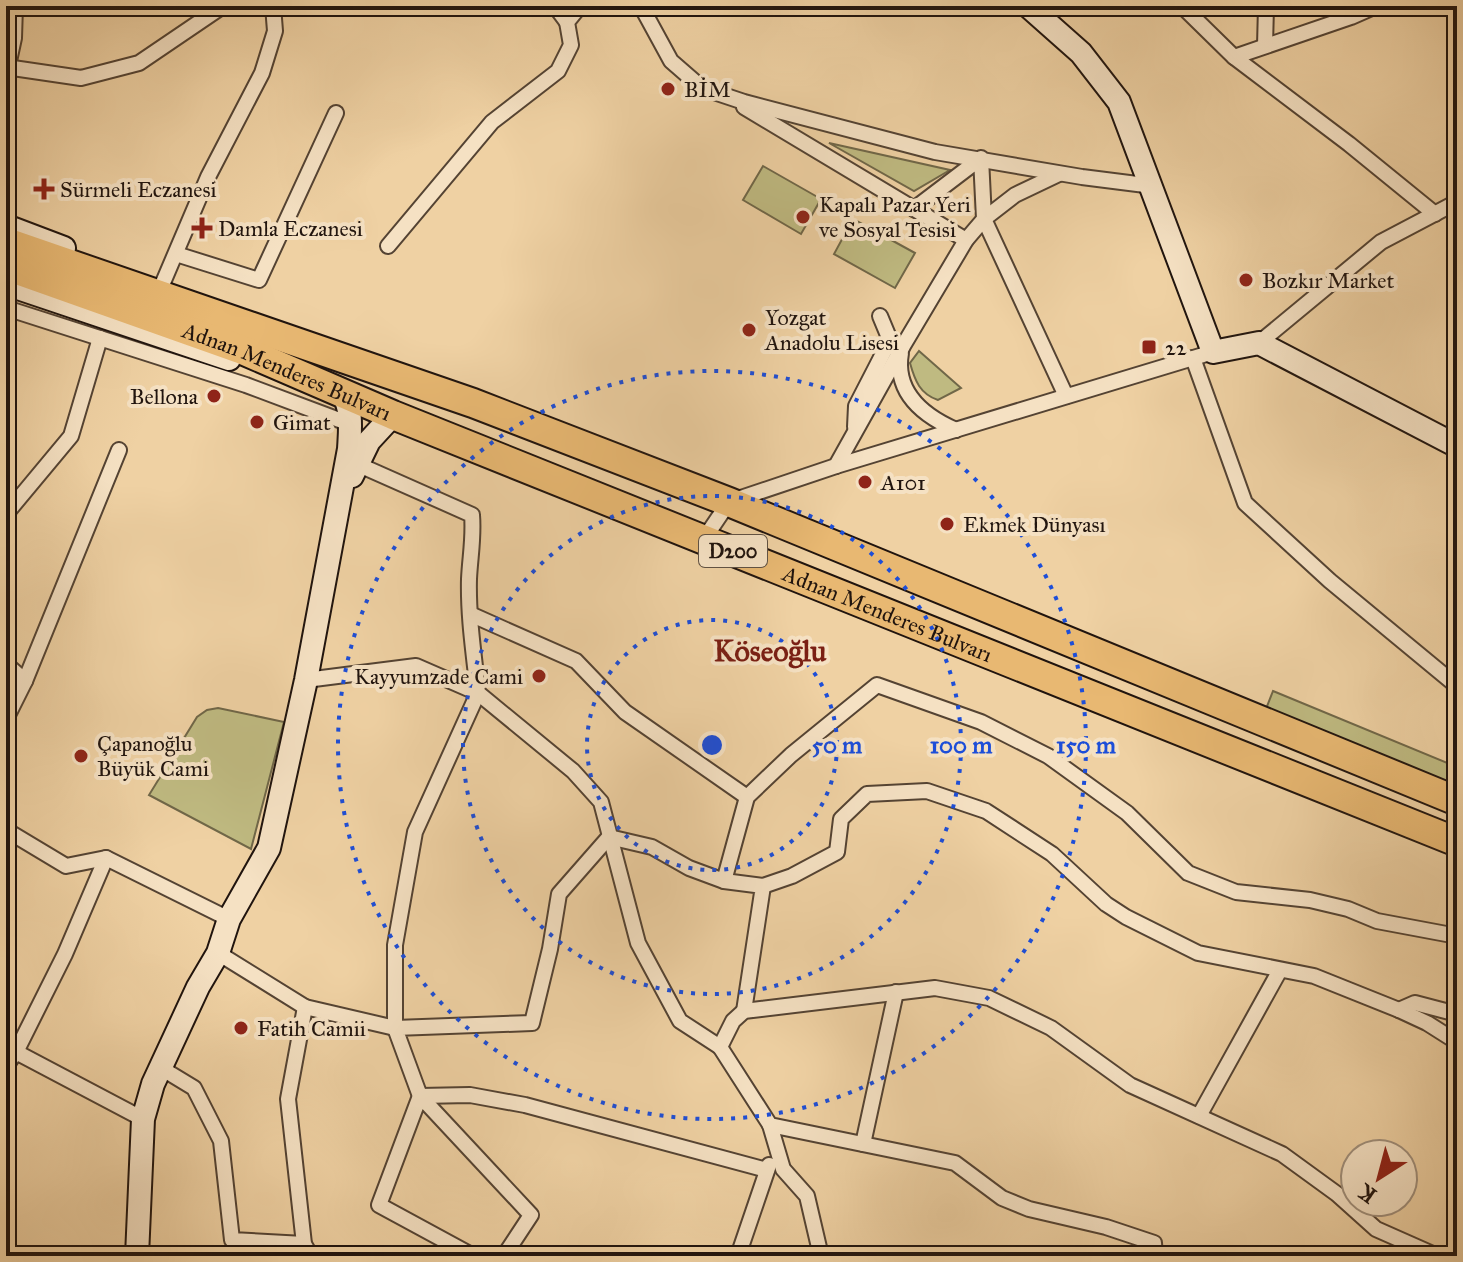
<svg xmlns="http://www.w3.org/2000/svg" width="1463" height="1262" viewBox="0 0 1463 1262" font-family="'IM FELL Great Primer',serif">
  <style>
    .green { fill: #bfba81; stroke: #706748; stroke-width: 2 }
    .lines { fill: none; stroke-linecap: round; stroke-linejoin: round }
    .street-casing { stroke: #544333; stroke-width: 18 }
    .secondary-casing { stroke: #20140e; stroke-width: 26 }
    .highway-casing { stroke: #20140e; stroke-width: 32 }
    .street { stroke: #f5e1c3; stroke-width: 14 }
    .secondary { stroke: #f5e1c3; stroke-width: 22 }
    .highway { stroke: #e8b872; stroke-width: 28 }
    .ring { fill: none; stroke: #1d4ed8; stroke-width: 4; stroke-dasharray: 4 8 }
    .poi-dot { fill: #8f2418; stroke: #f5e1c3; stroke-width: 3 }
    .labels { text-anchor: middle; stroke-width: 8; stroke-linejoin: round; paint-order: stroke }
    .shield { fill: #f5e1c3; stroke: #605244; stroke-width: 2 }
    .shield-label { font-size: 20px; font-weight: bold; fill: #20140e }
    .poi-label { font-size: 22px; fill: #20140e; stroke: #f5e1c3; text-anchor: start }
    .street-label { font-size: 22px; fill: #20140e; stroke: #f5e1c3 }
    .district-label { font-size: 30px; font-weight: bold; fill: #7a1f14; stroke: #f5e1c3 }
    .centre { fill: #1d4ed8; stroke: #f5e1c3; stroke-width: 4 }
    .ring-label { font-size: 24px; text-anchor: middle; font-weight: bold; fill: #1d4ed8; stroke: #f5e1c3; stroke-width: 8; stroke-linejoin: round; paint-order: stroke }
  </style>
  <rect width="100%" height="100%" fill="#efd1a3"/>
  <filter id="stains"><feTurbulence type="fractalNoise" baseFrequency=".0025" numOctaves="4"/><feColorMatrix values="0 0 0 0 .2 0 0 0 0 .09 0 0 0 0 .02 0 0 0 .5 -.17"/></filter>
  <radialGradient id="worn" r=".72"><stop offset=".6" stop-color="#630" stop-opacity="0"/><stop offset="1" stop-color="#630" stop-opacity=".3"/></radialGradient>
  <g class="green">
    <polygon points="829,143 950,170 914,191"/>
    <polygon points="763,166 821,199 801,234 743,200"/>
    <polygon points="853,219 915,253 895,288 834,254"/>
    <path d="M 919,351 L 961,388 L 938,400 C 920,394 915,381 910,363 Z"/>
    <polygon points="1273,691 1457,767 1457,788 1266,709"/>
    <polygon points="218,708 284,722 251,849 149,795 197,717 207,710"/>
  </g>
  <g class="lines">
    <g class="street-casing">
      <g id="street">
        <polyline points="555,6 567,22"/>
        <polyline points="641,6 671,61 702,88 744,102 935,152 1082,177 1153,186"/>
        <polyline points="1182,6 1234,57"/>
        <polyline points="1376,6 1351,17 1234,57 1349,144 1435,214"/>
        <polyline points="1265,46 1266,6"/>
        <polyline points="6,67 81,78 139,63 223,6"/>
        <polyline points="6,75 14,38 15,6"/>
        <polyline points="744,107 966,240"/>
        <polyline points="1059,174 1015,195 984,219 1066,396"/>
        <polyline points="388,246 492,122 558,71 571,45 567,22 580,6"/>
        <polyline points="176,254 259,280 336,113"/>
        <polyline points="162,285 208,177 262,73 275,31 273,6"/>
        <polyline points="6,308 246,385 350,424"/>
        <polyline points="1259,343 1381,242 1457,202"/>
        <path d="M 901,353 C 894,393 924,416 956,430"/>
        <polyline points="1193,358 1245,503 1330,581 1457,686"/>
        <polyline points="855,427 856,406 890,340 880,316"/>
        <path d="M 357,464 L 472,515 C 474,537 470,557 469,579 C 468,617 474,655 478,693 L 573,771 L 601,802 L 638,943 L 680,1021 L 720,1047 L 733,1021 L 744,1011 L 935,988 L 989,998 L 1051,1028 L 1130,1085 L 1282,1154 L 1337,1194 L 1376,1229 L 1437,1256"/>
        <polyline points="836,466 903,346 966,240 984,219 981,158 914,209"/>
        <polyline points="6,514 71,436 100,338"/>
        <polyline points="704,539 729,502 836,466 1213,352"/>
        <polyline points="470,614 576,661 625,712 747,797"/>
        <polyline points="6,664 25,681 6,719"/>
        <polyline points="306,680 416,666 478,693 415,832 395,945 395,1028 305,1007 288,1099 304,1244 311,1256"/>
        <polyline points="25,681 119,450"/>
        <polyline points="6,830 66,866 106,858 229,919"/>
        <polyline points="724,881 763,886 744,1011"/>
        <polyline points="763,886 792,876 837,852 841,819 867,794 927,791 986,811 1052,854 1106,904 1126,917 1198,953 1314,976 1399,1010 1427,1023 1457,1042"/>
        <polyline points="218,953 305,1007"/>
        <polyline points="1399,1010 1415,1003 1457,1014"/>
        <polyline points="6,1045 16,1052 65,954 106,858"/>
        <polyline points="720,1047 770,1125 955,1163 1002,1198 1029,1209 1106,1227 1154,1243 1155,1256"/>
        <polyline points="6,1066 16,1052 143,1119"/>
        <polyline points="161,1068 194,1088 221,1141 232,1240 304,1244"/>
        <polyline points="1199,1116 1280,970"/>
        <polyline points="770,1125 783,1169 807,1196 821,1256"/>
        <polyline points="863,1144 896,992"/>
        <polyline points="767,1170 525,1105 470,1095 420,1096 395,1028 532,1023 550,949 559,894 609,837 652,847 689,868 724,881 747,797 791,755 877,685 981,722 1048,756 1127,813 1188,873 1236,892 1310,900 1348,909 1377,921 1457,936"/>
        <polyline points="473,1256 379,1205 420,1096 531,1215 504,1256"/>
        <polyline points="738,1256 769,1165"/>
      </g>
    </g>
    <g class="secondary-casing">
      <g id="secondary">
        <polyline points="1028,6 1081,53 1119,102 1213,352 1259,343 1457,446"/>
        <polyline points="6,226 64,248"/>
        <polyline points="6,284 229,359"/>
        <polyline points="352,476 369,441 393,415 379,410"/>
        <path d="M 137,1256 L 143,1119 L 153,1084 L 198,987 L 218,953 L 229,919 L 269,848 L 306,680 L 349,449 C 350,431 353,407 341,392"/>
      </g>
    </g>
    <g class="highway-casing">
      <g id="highway">
        <polyline points="6,242 473,403 729,502 1457,801"/>
        <path id="s1" d="M 6,266 L 240,349 L 393,415 L 1457,842"/>
      </g>
    </g>
    <use href="#street" class="street"/>
    <use href="#secondary" class="secondary"/>
    <use href="#highway" class="highway"/>
  </g>
  <g class="ring">
    <circle cx="712" cy="745" r="125"/>
    <circle cx="712" cy="745" r="249"/>
    <circle cx="712" cy="745" r="374"/>
  </g>
  <g class="poi-dot">
    <circle cx="668" cy="89" r="8"/>
    <path d="M40 177h8v8h8v8h-8v8h-8v-8h-8v-8h8z"/>
    <circle cx="803" cy="217" r="8"/>
    <path d="M198 216h8v8h8v8h-8v8h-8v-8h-8v-8h8z"/>
    <circle cx="1246" cy="280" r="8"/>
    <circle cx="749" cy="330" r="8"/>
    <rect x="1141" y="339" width="16" height="16" rx="4"/>
    <circle cx="214" cy="396" r="8"/>
    <circle cx="257" cy="422" r="8"/>
    <circle cx="865" cy="482" r="8"/>
    <circle cx="947" cy="524" r="8"/>
    <circle cx="539" cy="676" r="8"/>
    <circle cx="81" cy="756" r="8"/>
    <circle cx="241" cy="1028" r="8"/>
  </g>
  <g class="labels">
    <rect class="shield" x="699" y="535" width="68" height="32" rx="6"/>
    <g class="shield-label">
      <text x="733" y="558">D200</text>
    </g>
    <g class="poi-label">
      <text x="684" y="97">BİM</text>
      <text x="60" y="197">Sürmeli Eczanesi</text>
      <text x="819" y="212">Kapalı Pazar Yeri<tspan x="819" dy="25">ve Sosyal Tesisi</tspan></text>
      <text x="218" y="236">Damla Eczanesi</text>
      <text x="1262" y="288">Bozkır Market</text>
      <text x="765" y="325">Yozgat<tspan x="765" dy="25">Anadolu Lisesi</tspan></text>
      <text x="1165" y="355">22</text>
      <text x="198" y="404" text-anchor="end">Bellona</text>
      <text x="273" y="430">Gimat</text>
      <text x="881" y="490">A101</text>
      <text x="963" y="532">Ekmek Dünyası</text>
      <text x="523" y="684" text-anchor="end">Kayyumzade Cami</text>
      <text x="97" y="751">Çapanoğlu<tspan x="97" dy="25">Büyük Cami</tspan></text>
      <text x="257" y="1036">Fatih Camii</text>
    </g>
    <g class="street-label">
      <text dy="8" stroke="none"><textPath href="#s1" startOffset="300">Adnan Menderes Bulvarı</textPath></text>
      <text dy="8" stroke="none"><textPath href="#s1" startOffset="948">Adnan Menderes Bulvarı</textPath></text>
    </g>
    <g class="district-label">
      <text x="770" y="661">Köseoğlu</text>
    </g>
  </g>
  <circle cx="712" cy="745" r="12" class="centre"/>
  <g class="ring-label">
    <text x="837" y="753">50 m</text>
    <text x="961" y="753">100 m</text>
    <text x="1086" y="753">150 m</text>
  </g>
  <rect width="1463" height="1262" fill="none" stroke="#efd1a3" stroke-width="32"/>
  <rect x="8" y="8" width="1447" height="1246" fill="none" stroke="#20140e" stroke-width="4"/>
  <rect x="16" y="16" width="1431" height="1230" fill="none" stroke="#20140e" stroke-width="2"/>
  <g transform="translate(1379 1178) rotate(216)"><circle r="38" fill="#f5e1c3" stroke="#a08f7b" stroke-width="2"/>
  <path d="M0-6L14 30L0 20L-14 30Z" fill="#8f2418"/>
  <text y="-12" font-size="22" font-weight="bold" text-anchor="middle" fill="#20140e">K</text>
  </g>
  <rect width="100%" height="100%" filter="url(#stains)"/>
  <rect width="100%" height="100%" fill="url(#worn)"/>
</svg>
